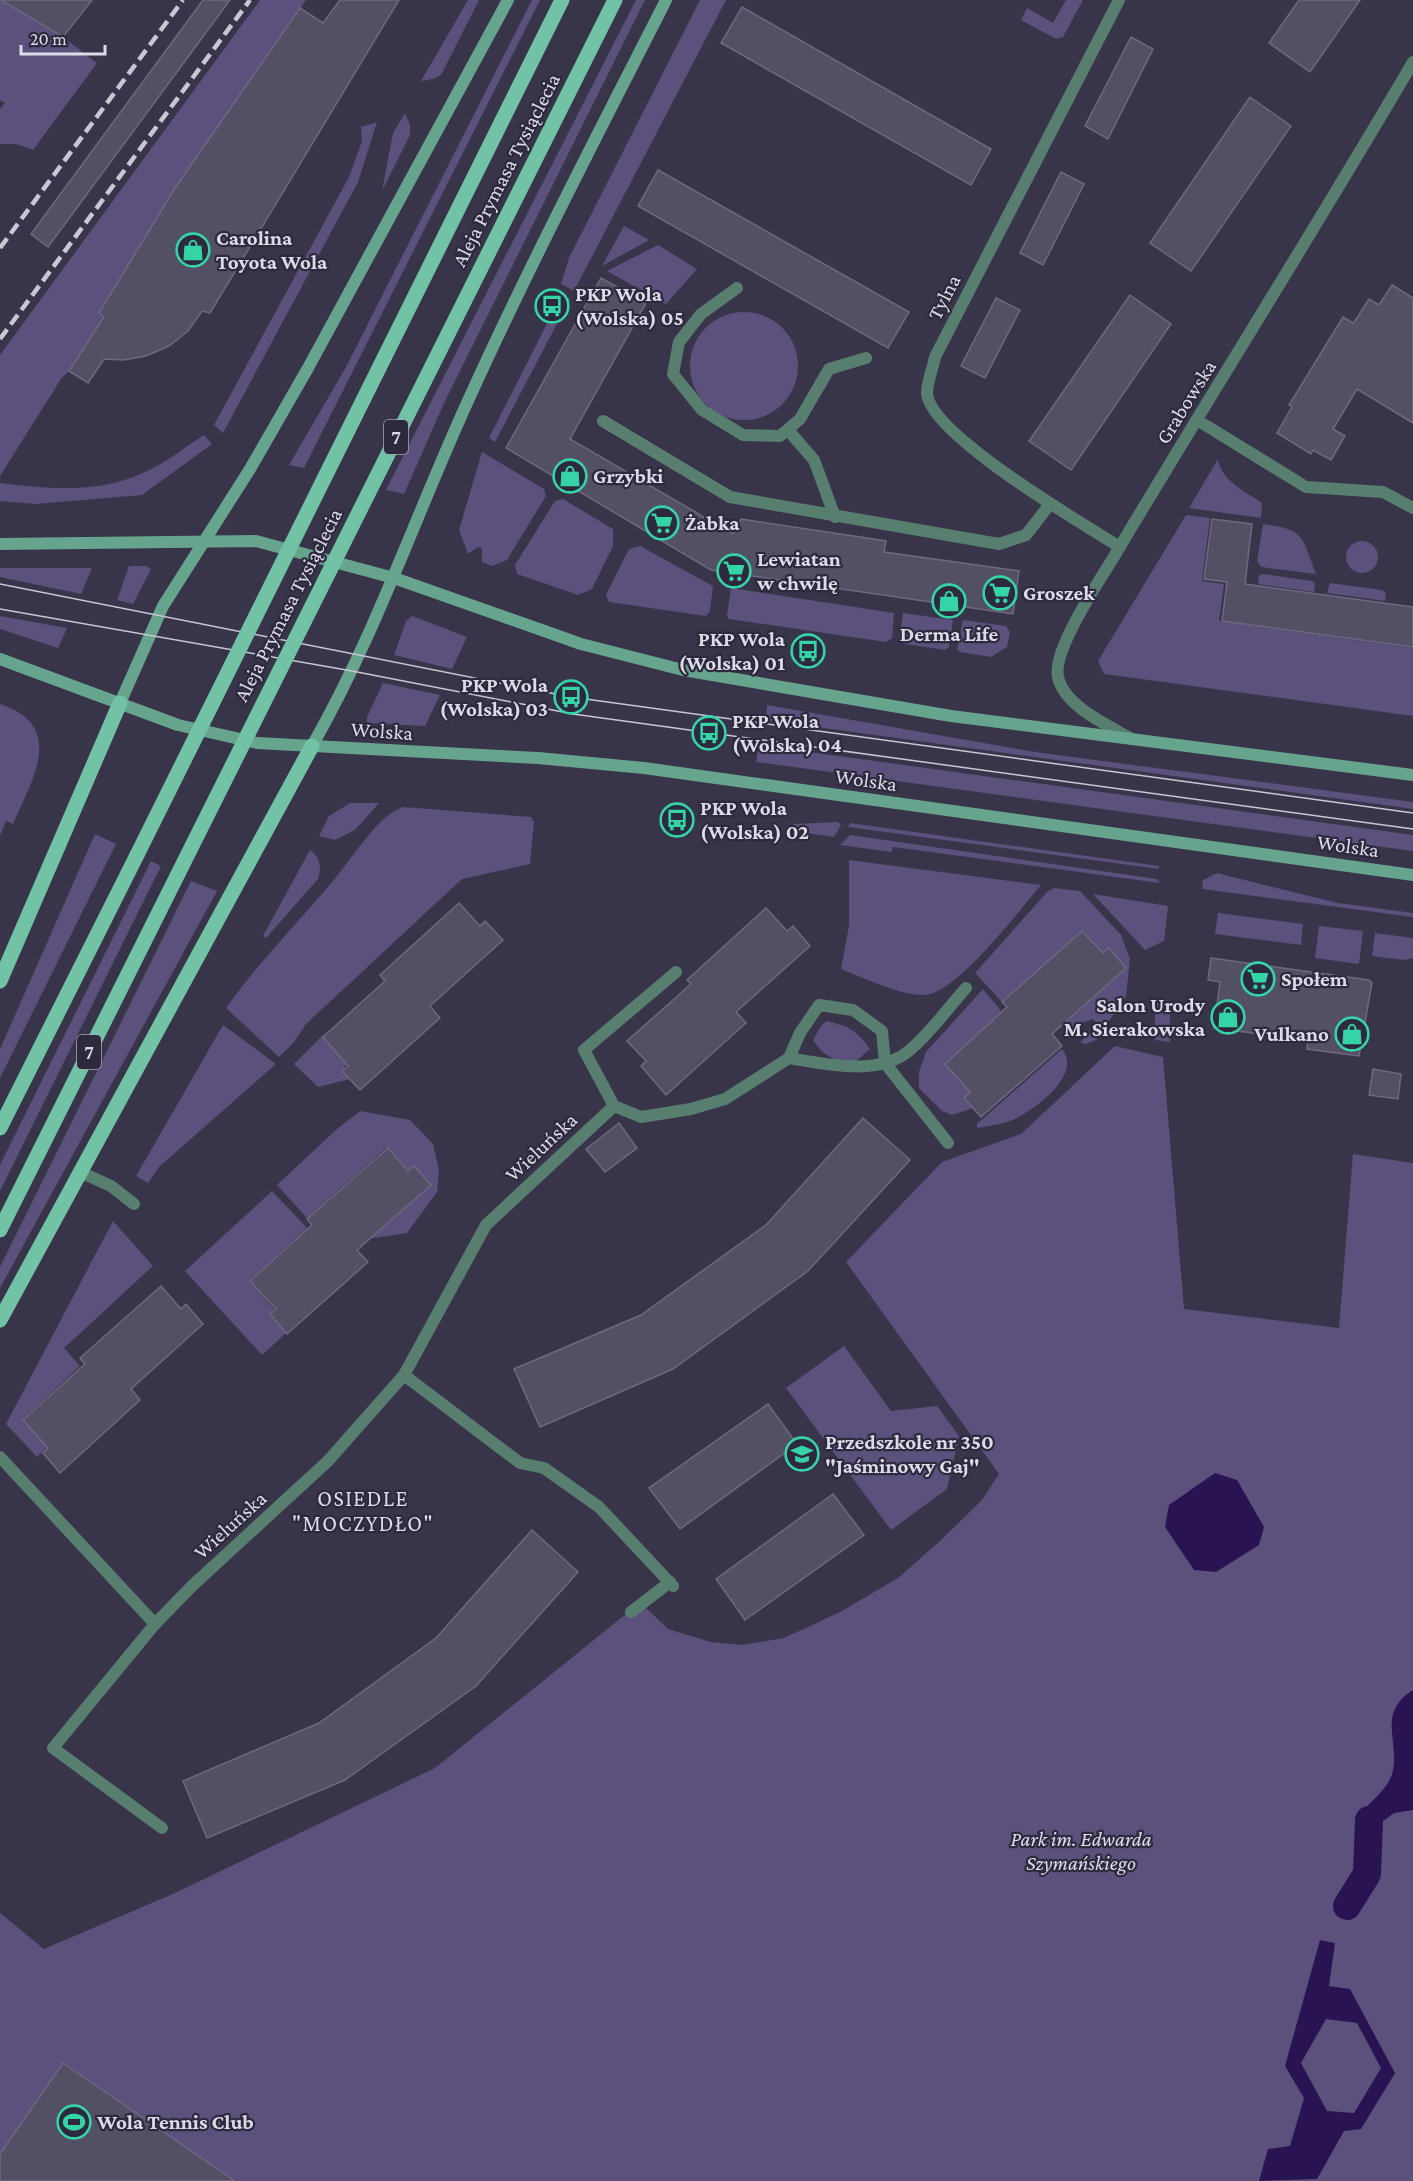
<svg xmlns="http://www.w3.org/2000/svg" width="1413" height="2181" viewBox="0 0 1413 2181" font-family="'Crimson Pro',serif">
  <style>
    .green { fill: #5b517c }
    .water { fill: #291352; fill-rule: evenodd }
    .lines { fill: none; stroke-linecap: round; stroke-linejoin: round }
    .canal { stroke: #291352; stroke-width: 28 }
    .building { fill: #534f65; stroke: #6e6981; stroke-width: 1.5 }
    .lane { stroke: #587e6f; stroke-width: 12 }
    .street { stroke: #587e6f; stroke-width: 12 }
    .secondary { stroke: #67a48e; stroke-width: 12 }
    .primary { stroke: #72c2a6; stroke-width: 15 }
    .tram { stroke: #c9c7d5; stroke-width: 1.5 }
    .rail { stroke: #c9c7d5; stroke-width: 4.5; stroke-dasharray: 12 6; stroke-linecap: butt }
    .primary-bridge { stroke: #72c2a6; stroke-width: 15 }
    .labels { text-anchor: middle; stroke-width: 4.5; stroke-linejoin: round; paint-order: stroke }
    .shield { fill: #2e2a3e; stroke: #a8a6b5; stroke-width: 1.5 }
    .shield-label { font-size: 20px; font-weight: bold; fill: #dddbe8 }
    .street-label { font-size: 21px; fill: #dddbe8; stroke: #2e2a3e }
    .poi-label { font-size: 21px; font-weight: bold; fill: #dddbe8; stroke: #2e2a3e; text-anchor: start }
    .park-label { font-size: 21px; font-style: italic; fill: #dfdcf0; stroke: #2e2a3e }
    .neighbourhood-label { font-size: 22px; letter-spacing: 1.5px; fill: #dddbe8; stroke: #2e2a3e }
  </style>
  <rect width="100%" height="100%" fill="#383449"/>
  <g class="green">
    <polygon points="0,0 63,37 97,63 33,150 16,144 0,144 0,109 5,103 0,100"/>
    <polygon points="260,0 306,0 175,188 99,313 104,317 69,371 61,379 0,476 0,355"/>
    <polygon points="468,0 479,0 441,75 433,79 421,81"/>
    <polygon points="532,0 540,0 304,468 289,465 346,367"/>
    <polygon points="636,0 645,0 444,403 404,494 386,490"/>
    <polygon points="700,0 726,0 574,291 561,284 569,258"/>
    <polygon points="1066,0 1083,0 1063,37 1056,39 1021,20 1027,8 1053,23"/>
    <polygon points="405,113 410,125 410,135 382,191 393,133"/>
    <polygon points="377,122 358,182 223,433 214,425 349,177 362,141 361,127"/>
    <polygon points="624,226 649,240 602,266"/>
    <polygon points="658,245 697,269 666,304 607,271"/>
    <polygon points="562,294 570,299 495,442 489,438"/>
    <circle cx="744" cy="366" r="54"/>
    <path d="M 204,435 L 212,444 L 142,495 L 35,504 L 0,501 L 0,483 C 51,489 98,494 145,472 C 166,463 185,447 204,435 Z"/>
    <polygon points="482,452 544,489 546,496 507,560 492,566 482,562 482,548 478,547 468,554 459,530"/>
    <path d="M 1218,459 C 1221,481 1245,491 1262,503 L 1261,518 L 1189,508 Z"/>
    <polygon points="563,499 613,529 613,546 592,589 578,595 517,574 515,565 555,501"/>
    <polygon points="1186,515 1210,518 1202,581 1224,584 1219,621 1413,648 1413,716 1104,674 1098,661"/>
    <path d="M 1263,524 C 1306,530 1301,536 1316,574 L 1261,567 L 1257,561 Z"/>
    <circle cx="1362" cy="557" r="16"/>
    <polygon points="640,546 713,586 710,611 706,616 609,602 606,595 629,549"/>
    <polygon points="129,566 147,566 151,569 133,604 117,600"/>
    <polygon points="0,568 92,568 81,594 0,577"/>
    <polygon points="1263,574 1312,581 1315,583 1314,592 1258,584 1259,575"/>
    <polygon points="1330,583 1382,590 1386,593 1385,601 1327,593"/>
    <polygon points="731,588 894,613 892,638 886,642 729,619 727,615"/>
    <polygon points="903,613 953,620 949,647 945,650 905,644 899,639"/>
    <polygon points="0,616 67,628 58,648 0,629"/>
    <polygon points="412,616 467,637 452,669 394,655 406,621"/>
    <polygon points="963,620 1006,626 1010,632 1007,647 991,657 960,652 957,650"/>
    <polygon points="383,683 440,695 425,726 367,723 367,717"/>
    <path d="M 0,704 C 67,726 32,780 13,824 L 6,821 L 0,836 Z"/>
    <polygon points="767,705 1035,752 1413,802 1413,809 766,720"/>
    <polygon points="759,745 1413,835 1413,851 756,762"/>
    <polygon points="350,803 379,803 355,830 335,840 319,836 329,816"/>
    <path d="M 403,807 L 531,817 L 534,822 L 530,864 L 462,879 L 306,1024 L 294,1042 L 279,1057 L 226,1008 C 257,965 293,927 328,887 C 348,865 376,816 403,807 Z"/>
    <polygon points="838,822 841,825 834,837 792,831 793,824"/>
    <polygon points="850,823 1159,866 1159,869 848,827"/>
    <polygon points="95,834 116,844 0,1078 0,1049"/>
    <polygon points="850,835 1157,879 1160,883 893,847 891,852 840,845"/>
    <path d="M 310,850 C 320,857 322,867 318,879 L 266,938 L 263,936 Z"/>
    <path d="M 849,860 L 1041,885 C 1020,910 956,994 925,995 C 901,996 864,978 841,969 L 849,926 Z"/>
    <polygon points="151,861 161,866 0,1191 0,1165"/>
    <polygon points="1217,873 1338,903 1413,913 1413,917 1202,889 1203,880"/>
    <polygon points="191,881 217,891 0,1288 0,1267"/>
    <polygon points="1054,888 1080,891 1121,935 1130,959 1126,996 1096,1040 1086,1044 1080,1042 1099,1026 1093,1019 1071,1027 1062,1025 1125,969 1109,948 1103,953 1082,931 1002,1002 975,973 1047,892"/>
    <polygon points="1093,894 1168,906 1164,941 1145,950"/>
    <polygon points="1218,913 1303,924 1301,945 1215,934"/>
    <polygon points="1319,926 1363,931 1359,964 1315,958"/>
    <polygon points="1375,933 1413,938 1413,958 1404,960 1372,956"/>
    <polygon points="983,989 1002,1012 945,1064 970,1092 973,1108 952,1115 942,1111 919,1088 919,1072 926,1052"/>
    <polygon points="1155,998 1170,1001 1170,1042 1155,1040"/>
    <path d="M 827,1021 C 849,1026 857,1031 870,1049 L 855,1062 C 835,1061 825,1058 813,1040 L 821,1026 Z"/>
    <polygon points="223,1025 276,1064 159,1167 148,1183 136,1176"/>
    <polygon points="324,1034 349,1062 344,1067 354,1078 318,1087 294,1064"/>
    <polygon points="1115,1046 1163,1057 1184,1309 1339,1328 1353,1154 1413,1163 1413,2181 0,2181 0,1913 44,1949 175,1893 435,1768 626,1614 645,1607 668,1629 711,1642 742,1645 784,1638 840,1612 898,1578 941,1540 982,1500 999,1474 846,1262 942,1162 1021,1134"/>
    <path d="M 1062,1049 C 1083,1075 1035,1109 1015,1119 C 1004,1124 989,1126 977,1128 L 977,1124 Z"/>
    <polygon points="360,1111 410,1120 433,1144 439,1171 437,1192 407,1233 367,1239 409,1171 387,1147 307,1218 277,1185 337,1129"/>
    <polygon points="272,1191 307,1228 249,1281 274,1309 269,1314 286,1333 262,1355 185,1271"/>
    <polygon points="113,1221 153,1266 64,1348 80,1366 23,1419 47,1447 37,1457 6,1424"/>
    <polygon points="844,1346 891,1411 937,1406 959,1436 947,1489 891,1530 786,1388"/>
  </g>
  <g class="water">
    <polygon points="1215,1473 1237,1480 1264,1527 1259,1545 1216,1572 1194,1570 1165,1527 1169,1505"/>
    <path d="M 1413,1690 L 1413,1810 L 1394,1813 L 1379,1824 L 1362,1817 L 1361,1813 C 1370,1802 1386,1790 1391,1777 C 1403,1746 1374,1714 1413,1690 Z"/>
    <path d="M 1320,1940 L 1335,1943 L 1329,1986 L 1350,1989 L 1395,2073 L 1361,2129 L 1344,2131 L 1317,2179 L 1259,2181 L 1268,2149 L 1290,2146 L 1304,2098 L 1285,2066 ZM 1326,2019 L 1357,2023 L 1381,2068 L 1354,2113 L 1327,2111 L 1301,2063 Z"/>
  </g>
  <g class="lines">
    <polyline class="canal" points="1347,1906 1367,1874 1369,1820"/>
  </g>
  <g class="building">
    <polygon points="1,0 92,0 63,37"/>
    <polygon points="203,0 230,0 48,247 31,234"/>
    <polygon points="340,0 399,0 210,313 202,311 188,331 169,346 146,356 124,360 104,359 88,383 69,371 104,317 99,313 175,188 300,8 323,23"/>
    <polygon points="1299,0 1360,0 1310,72 1269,43"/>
    <polygon points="742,7 991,149 971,185 721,43"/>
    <polygon points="1131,37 1153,49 1108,139 1085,126"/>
    <polygon points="1250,97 1291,126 1191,271 1150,243"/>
    <polygon points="658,170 909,312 888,348 638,206"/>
    <polygon points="1061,172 1084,184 1043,265 1020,253"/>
    <polygon points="601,278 646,303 570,439 733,534 741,519 886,541 884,552 1019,571 1013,614 711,570 506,448"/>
    <polygon points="1392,285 1413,298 1413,423 1357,389 1333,429 1345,436 1331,460 1313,450 1311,454 1277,433 1292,407 1289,405 1343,317 1353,323 1355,321 1369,299 1379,305"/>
    <polygon points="1130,295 1171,324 1071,470 1029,441"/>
    <polygon points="996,298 1020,310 985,378 961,366"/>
    <polygon points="1212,519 1252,524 1245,584 1413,607 1413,647 1222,621 1227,582 1204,579"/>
    <polygon points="459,903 480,926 485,921 503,940 430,1006 440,1018 360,1090 342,1071 348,1066 323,1037 385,981 380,975"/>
    <polygon points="766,908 787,931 793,926 810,946 736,1012 746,1023 666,1095 641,1066 646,1061 627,1041 691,984 687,980"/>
    <polygon points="1082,931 1103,953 1109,948 1126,968 1052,1034 1062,1046 981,1117 964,1098 970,1092 945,1064 1007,1007 1002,1002"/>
    <polygon points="1211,958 1369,980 1372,983 1359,1056 1307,1049 1308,1040 1214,1028 1220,982 1208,980"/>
    <polygon points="1373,1069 1401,1074 1398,1099 1369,1095"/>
    <polygon points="863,1118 910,1160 808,1271 673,1369 540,1427 514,1369 641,1315 766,1225"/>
    <polygon points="619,1123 637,1148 605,1172 586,1149"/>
    <polygon points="388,1148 408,1171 414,1166 431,1185 357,1250 368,1262 287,1334 270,1314 276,1309 250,1281 312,1225 307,1219"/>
    <polygon points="161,1286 181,1309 186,1304 203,1324 131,1389 140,1400 60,1473 43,1453 48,1448 23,1420 85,1364 80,1358"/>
    <polygon points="768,1404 797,1444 680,1529 649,1488"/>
    <polygon points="833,1494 864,1535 745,1620 716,1579"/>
    <polygon points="532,1530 578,1572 476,1686 345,1780 207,1838 183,1781 319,1723 436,1638"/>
    <polygon points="63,2063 235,2181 0,2181 0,2154"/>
  </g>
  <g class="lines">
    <g class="lane">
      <polyline points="737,288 701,314 679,342 673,374 702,410 743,435 780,436 800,419 829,369 866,358"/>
      <polyline points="1197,420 1306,487 1383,492 1413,508"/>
      <polyline points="603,421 730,497 999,544 1026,535 1050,504"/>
      <polyline points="788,430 814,460 835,517"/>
      <path d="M 789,1058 C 825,1064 879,1077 910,1050 C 931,1032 948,1008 966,988"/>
      <polyline points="614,1106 641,1117 691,1109 725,1099 789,1058 800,1033 819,1005 853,1010 882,1031 885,1063 948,1143"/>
      <polyline points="80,1172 111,1186 134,1204"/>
    </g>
    <g class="street">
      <path d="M 1119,0 L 935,357 C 933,368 927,382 927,393 C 929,434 1083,524 1120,547"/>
      <path d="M 1132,739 C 1109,726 1064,706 1058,677 C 1052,650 1100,580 1115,555 C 1213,390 1316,228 1413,62"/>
      <polyline points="0,1457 155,1624"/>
      <polyline points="673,1586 599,1507 544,1468 520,1463 404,1375 486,1225 614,1106 584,1050 676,972"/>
      <polyline points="631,1612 670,1582"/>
      <polyline points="162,1828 53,1748 155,1624 192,1586 328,1461 404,1375"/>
    </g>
    <g class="secondary">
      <polyline points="0,544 256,541 394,578 581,644 683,670 951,716 1413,775"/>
      <polyline points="0,659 178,725 257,743 538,758 644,768 1413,875"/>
      <polyline points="120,703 163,606 250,469 308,368 508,0"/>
      <path d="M 312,746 C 375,636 415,517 467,403 C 529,266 598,134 666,0"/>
    </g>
    <g class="primary">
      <polyline points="0,981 120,703"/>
      <polyline points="0,1128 137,855"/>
      <polyline points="0,1230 178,874"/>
      <polyline points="0,1320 312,746"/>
    </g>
    <g class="tram">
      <polyline points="0,584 571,697 1413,813"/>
      <polyline points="0,609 352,671 573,714 1413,829"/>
    </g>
    <g class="rail">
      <polyline points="0,248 183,0"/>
      <polyline points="0,339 250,0"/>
    </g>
    <g class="primary-bridge">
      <polyline points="137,855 562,0"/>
      <polyline points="178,874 615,0"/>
    </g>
  </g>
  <defs>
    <g id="shop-ring" transform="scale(1.725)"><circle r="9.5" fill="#2e2a3e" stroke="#35d4a7" stroke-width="1.5"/><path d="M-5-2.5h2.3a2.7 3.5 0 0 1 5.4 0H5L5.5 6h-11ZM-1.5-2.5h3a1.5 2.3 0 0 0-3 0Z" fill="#35d4a7"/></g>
    <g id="bus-ring" transform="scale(1.725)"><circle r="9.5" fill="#2e2a3e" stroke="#35d4a7" stroke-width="1.5"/><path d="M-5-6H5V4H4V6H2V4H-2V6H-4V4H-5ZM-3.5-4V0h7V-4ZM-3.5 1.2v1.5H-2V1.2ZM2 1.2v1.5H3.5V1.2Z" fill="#35d4a7"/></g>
    <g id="supermarket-ring" transform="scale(1.725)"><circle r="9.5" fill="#2e2a3e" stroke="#35d4a7" stroke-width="1.5"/><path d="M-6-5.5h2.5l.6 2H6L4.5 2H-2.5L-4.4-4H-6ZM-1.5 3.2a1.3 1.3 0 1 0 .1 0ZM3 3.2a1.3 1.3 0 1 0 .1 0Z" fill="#35d4a7"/></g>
    <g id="school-ring" transform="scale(1.725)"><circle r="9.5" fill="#2e2a3e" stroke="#35d4a7" stroke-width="1.5"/><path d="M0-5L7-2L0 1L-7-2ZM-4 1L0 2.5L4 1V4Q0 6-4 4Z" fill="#35d4a7"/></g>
    <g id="stadium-ring" transform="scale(1.725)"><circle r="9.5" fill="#2e2a3e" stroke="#35d4a7" stroke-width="1.5"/><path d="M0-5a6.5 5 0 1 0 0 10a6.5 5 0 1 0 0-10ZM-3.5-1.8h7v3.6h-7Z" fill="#35d4a7"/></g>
  </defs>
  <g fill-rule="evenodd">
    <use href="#shop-ring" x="193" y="250"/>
    <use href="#bus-ring" x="552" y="306"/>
    <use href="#shop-ring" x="570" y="476"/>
    <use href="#supermarket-ring" x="662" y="523"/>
    <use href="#supermarket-ring" x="734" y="571"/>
    <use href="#supermarket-ring" x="1000" y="593"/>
    <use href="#shop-ring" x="949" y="601"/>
    <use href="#bus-ring" x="808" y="651"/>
    <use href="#bus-ring" x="571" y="697"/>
    <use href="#bus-ring" x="709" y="733"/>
    <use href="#bus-ring" x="677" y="820"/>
    <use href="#supermarket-ring" x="1258" y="979"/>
    <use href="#shop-ring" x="1228" y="1017"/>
    <use href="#shop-ring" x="1352" y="1034"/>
    <use href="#school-ring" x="802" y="1454"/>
    <use href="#stadium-ring" x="74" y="2122"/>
  </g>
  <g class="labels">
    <g class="shield">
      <rect x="384" y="420" width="24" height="34" rx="4.5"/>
      <rect x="77" y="1035" width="24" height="34" rx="4.5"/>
    </g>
    <g class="shield-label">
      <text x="396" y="444">7</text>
      <text x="89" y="1059">7</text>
    </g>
    <g class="street-label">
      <text transform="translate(506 170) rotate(-63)" y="7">Aleja Prymasa Tysiąclecia</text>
      <text transform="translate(944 297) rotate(-63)" y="7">Tylna</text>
      <text transform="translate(1186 402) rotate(-58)" y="7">Grabowska</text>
      <text transform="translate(288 605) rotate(-63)" y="7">Aleja Prymasa Tysiąclecia</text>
      <text transform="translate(382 731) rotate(4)" y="7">Wolska</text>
      <text transform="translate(866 780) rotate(8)" y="7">Wolska</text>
      <text transform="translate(1348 846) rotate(8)" y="7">Wolska</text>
      <text transform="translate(541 1147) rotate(-43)" y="7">Wieluńska</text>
      <text transform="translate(230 1525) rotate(-42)" y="7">Wieluńska</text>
    </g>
    <g class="poi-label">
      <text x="216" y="245">Carolina<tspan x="216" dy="24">Toyota Wola</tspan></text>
      <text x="575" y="301">PKP Wola<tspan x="575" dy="24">(Wolska) 05</tspan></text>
      <text x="593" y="483">Grzybki</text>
      <text x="685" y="530">Żabka</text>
      <text x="757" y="566">Lewiatan<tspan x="757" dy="24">w chwilę</tspan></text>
      <text x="1023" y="600">Groszek</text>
      <text x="949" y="641" text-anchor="middle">Derma Life</text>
      <text x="785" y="646" text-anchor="end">PKP Wola<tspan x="785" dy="24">(Wolska) 01</tspan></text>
      <text x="548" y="692" text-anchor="end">PKP Wola<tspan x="548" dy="24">(Wolska) 03</tspan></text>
      <text x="732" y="728">PKP Wola<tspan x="732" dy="24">(Wolska) 04</tspan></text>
      <text x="700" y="815">PKP Wola<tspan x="700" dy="24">(Wolska) 02</tspan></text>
      <text x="1281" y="986">Społem</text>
      <text x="1205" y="1012" text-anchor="end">Salon Urody<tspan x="1205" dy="24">M. Sierakowska</tspan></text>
      <text x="1329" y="1041" text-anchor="end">Vulkano</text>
      <text x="825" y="1449">Przedszkole nr 350<tspan x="825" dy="24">"Jaśminowy Gaj"</tspan></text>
      <text x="97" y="2129">Wola Tennis Club</text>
    </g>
    <g class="park-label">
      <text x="1081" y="1846">Park im. Edwarda<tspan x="1081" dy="24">Szymańskiego</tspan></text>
    </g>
    <g class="neighbourhood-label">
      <text x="363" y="1506">OSIEDLE<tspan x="363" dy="25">"MOCZYDŁO"</tspan></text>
    </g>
  </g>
  <path d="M21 45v9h84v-9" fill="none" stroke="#dddbe8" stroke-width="3"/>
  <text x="30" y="45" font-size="18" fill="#dddbe8" stroke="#2e2a3e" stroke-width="4.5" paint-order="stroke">20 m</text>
</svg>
